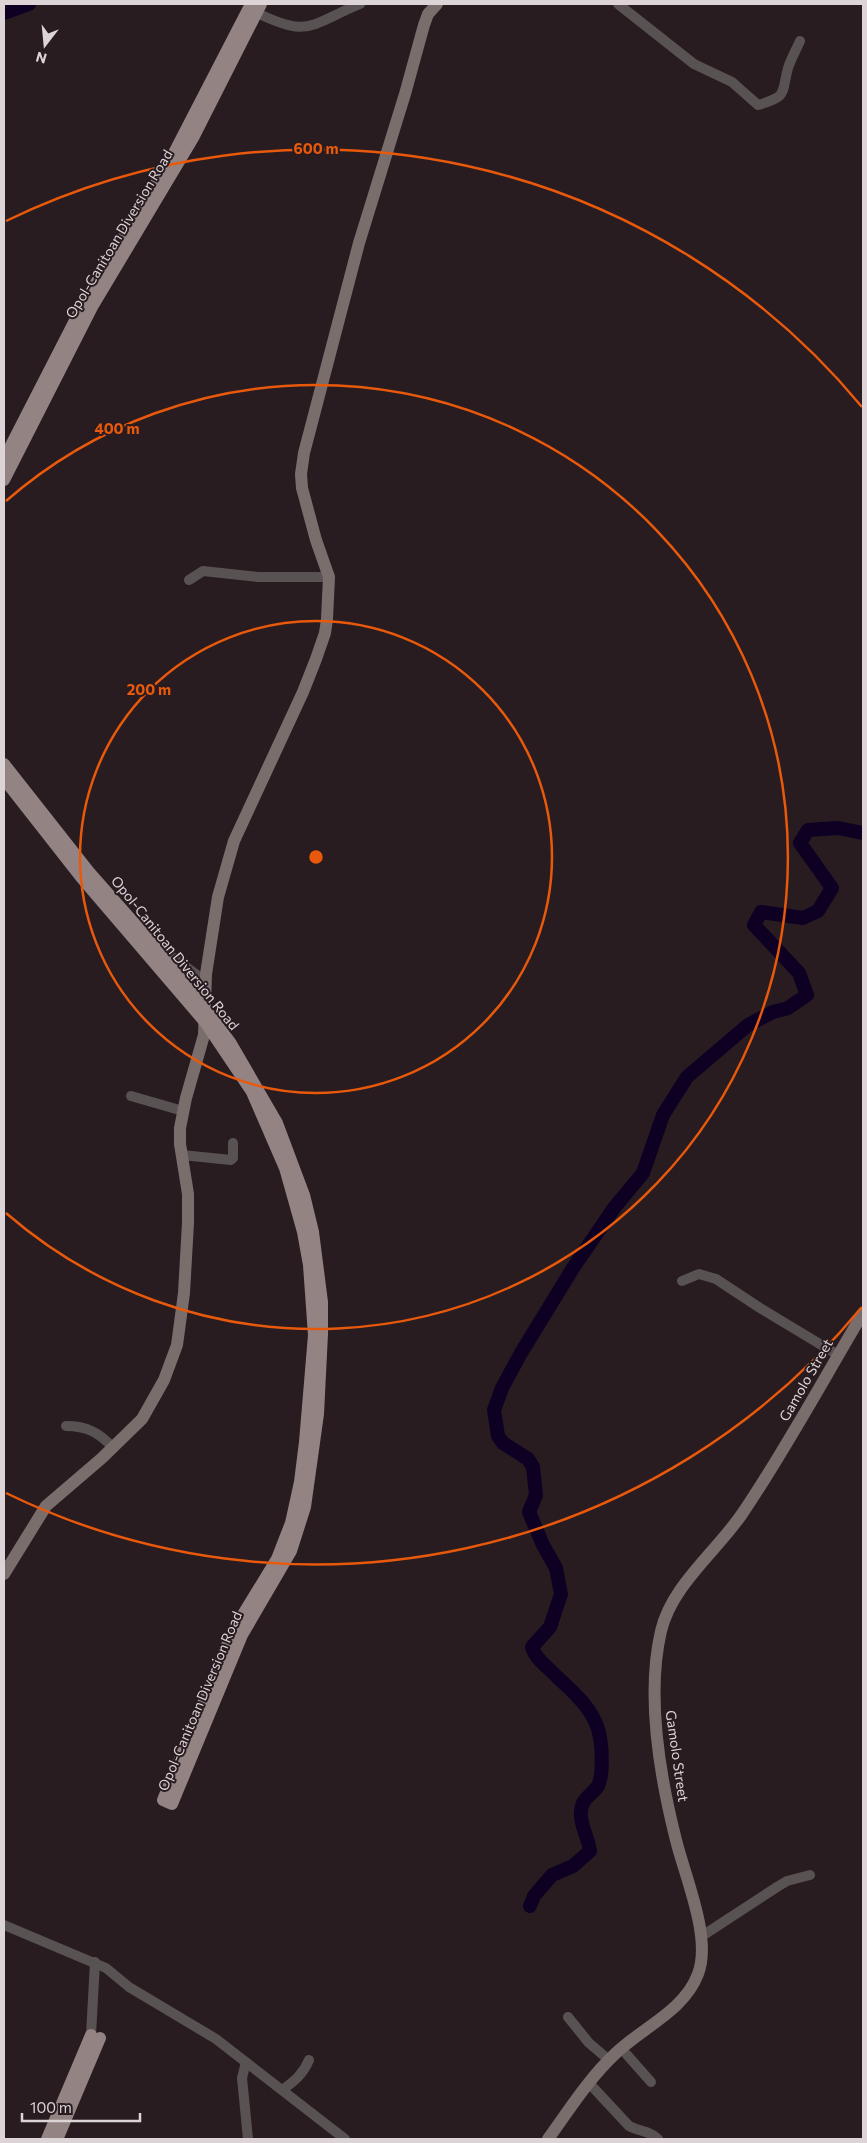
<svg xmlns="http://www.w3.org/2000/svg" width="867" height="2143" viewBox="0 0 867 2143" font-family="Commissioner,sans-serif">
  <style>
    .lines { fill: none; stroke-linecap: round; stroke-linejoin: round }
    .river { stroke: #0d0023; stroke-width: 14 }
    .street { stroke: #595252; stroke-width: 10 }
    .secondary { stroke: #7a6e6d; stroke-width: 12 }
    .primary { stroke: #938483; stroke-width: 12 }
    .ring { fill: none; stroke: #e8590c; stroke-width: 2.5 }
    .labels { text-anchor: middle; stroke-width: 4; stroke-linejoin: round; paint-order: stroke }
    .street-label { font-size: 14px; fill: #ddd4d7; stroke: #281c21 }
    .centre { fill: #e8590c; stroke: #281c21; stroke-width: 2.5 }
    .ring-label { font-size: 15px; text-anchor: middle; font-weight: bold; fill: #e8590c; stroke: #281c21; stroke-width: 4; stroke-linejoin: round; paint-order: stroke }
  </style>
  <rect width="100%" height="100%" fill="#281c21"/>
  <g class="lines">
    <g class="river">
      <polyline points="4,13 29,4"/>
      <path d="M 530,1906 L 534,1896 L 552,1875 L 573,1866 L 590,1851 C 588,1835 576,1819 583,1803 C 586,1797 594,1792 598,1786 C 604,1773 602,1742 598,1729 C 591,1706 570,1689 553,1673 C 545,1665 535,1658 532,1647 L 550,1627 L 561,1594 L 556,1568 L 543,1545 L 529,1512 L 536,1495 L 533,1467 L 528,1459 L 503,1443 L 498,1436 L 494,1410 L 502,1388 L 521,1353 L 573,1268 L 614,1208 L 643,1173 L 663,1115 L 687,1077 L 748,1025 L 773,1012 L 788,1008 L 807,995 L 799,973 L 754,925 L 761,912 L 803,918 L 818,911 L 832,888 L 800,843 L 808,830 L 838,828 L 863,833"/>
    </g>
    <g class="street">
      <path d="M 618,4 L 694,64 L 732,82 L 758,105 C 789,96 781,93 788,68 C 791,59 796,50 800,41"/>
      <path d="M 251,10 C 309,39 307,26 360,4"/>
      <polyline points="189,580 203,571 258,577 329,577"/>
      <polyline points="158,946 205,981"/>
      <polyline points="131,1096 183,1111"/>
      <polyline points="182,1155 231,1160 233,1158 233,1143"/>
      <polyline points="682,1281 699,1274 716,1279 760,1308 838,1355"/>
      <path d="M 66,1426 C 86,1426 99,1432 113,1448"/>
      <polyline points="4,1925 106,1968 129,1987 216,2039 345,2139"/>
      <polyline points="702,1936 777,1887 787,1881 810,1875"/>
      <polyline points="568,2017 589,2043 609,2060"/>
      <polyline points="91,2035 95,1962"/>
      <polyline points="621,2048 651,2082"/>
      <polyline points="246,2062 242,2078 248,2139"/>
      <path d="M 589,2083 L 629,2126 C 640,2132 649,2130 658,2139"/>
      <path d="M 282,2090 C 295,2081 303,2074 309,2060"/>
    </g>
    <g class="secondary">
      <polyline points="4,1574 46,1506 102,1458 142,1419 164,1380 177,1345 184,1293 188,1223 188,1194 180,1144 180,1128 186,1098 204,1035 206,974 218,897 234,841 303,692 316,659 325,633 327,619 329,577 316,540 302,488 301,474 304,453 359,243 405,94 424,25 428,14 437,4"/>
      <path d="M 548,2139 C 569,2110 589,2078 616,2053 C 643,2027 684,2011 698,1974 C 712,1938 685,1877 676,1840 C 660,1777 646,1695 661,1631 C 672,1585 716,1552 742,1514 C 786,1449 823,1380 863,1313"/>
    </g>
    <g class="primary">
      <polyline points="4,459 84,303 173,155 251,4"/>
      <polyline points="4,480 92,307 193,138 261,4"/>
      <polyline points="4,764 89,872 149,940 205,1009 230,1042 277,1123 304,1195 313,1232 322,1302 322,1334 318,1414 305,1507 291,1551 242,1635 172,1804 163,1800 233,1631 277,1559 291,1523 300,1482 305,1442 314,1335 309,1265 303,1232 285,1168 252,1092 205,1022 81,877 4,779"/>
      <polyline points="59,2135 100,2038"/>
      <polyline points="47,2139 91,2035"/>
    </g>
  </g>
  <g class="ring">
    <circle cx="316" cy="857" r="236"/>
    <path d="M6 501A472 472 0 1 1 6 1213"/>
    <path d="M862 1307A708 708 0 0 1 6 1493M6 221A708 708 0 0 1 862 407"/>
  </g>
  <g class="labels">
    <g class="street-label">
      <text transform="translate(119 234) rotate(-59)" y="5">Opol-Canitoan Diversion Road</text>
      <text transform="translate(175 953) rotate(51)" y="5">Opol-Canitoan Diversion Road</text>
      <text transform="translate(806 1380) rotate(-60)" y="5">Gamolo Street</text>
      <text transform="translate(200 1701) rotate(-67)" y="5">Opol-Canitoan Diversion Road</text>
      <text transform="translate(677 1756) rotate(82)" y="5">Gamolo Street</text>
    </g>
  </g>
  <circle cx="316" cy="857" r="8" class="centre"/>
  <g class="ring-label">
    <text x="316" y="154">600 m</text>
    <text x="117" y="434">400 m</text>
    <text x="149" y="695">200 m</text>
  </g>
  <rect width="867" height="2143" fill="none" stroke="#ddd4d7" stroke-width="10"/>
  <g transform="translate(45 45) rotate(196)" stroke="#281c21" stroke-width="4" paint-order="stroke">
  <path d="M0-4L9 19L0 12L-9 19Z" fill="#ddd4d7"/>
  <text y="-8" font-size="14" font-weight="bold" text-anchor="middle" fill="#ddd4d7">N</text>
  </g>
  <path d="M22 2113v8h118v-8" fill="none" stroke="#ddd4d7" stroke-width="2.5"/>
  <text x="30" y="2113" font-size="15" fill="#ddd4d7" stroke="#281c21" stroke-width="4" paint-order="stroke">100 m</text>
</svg>
